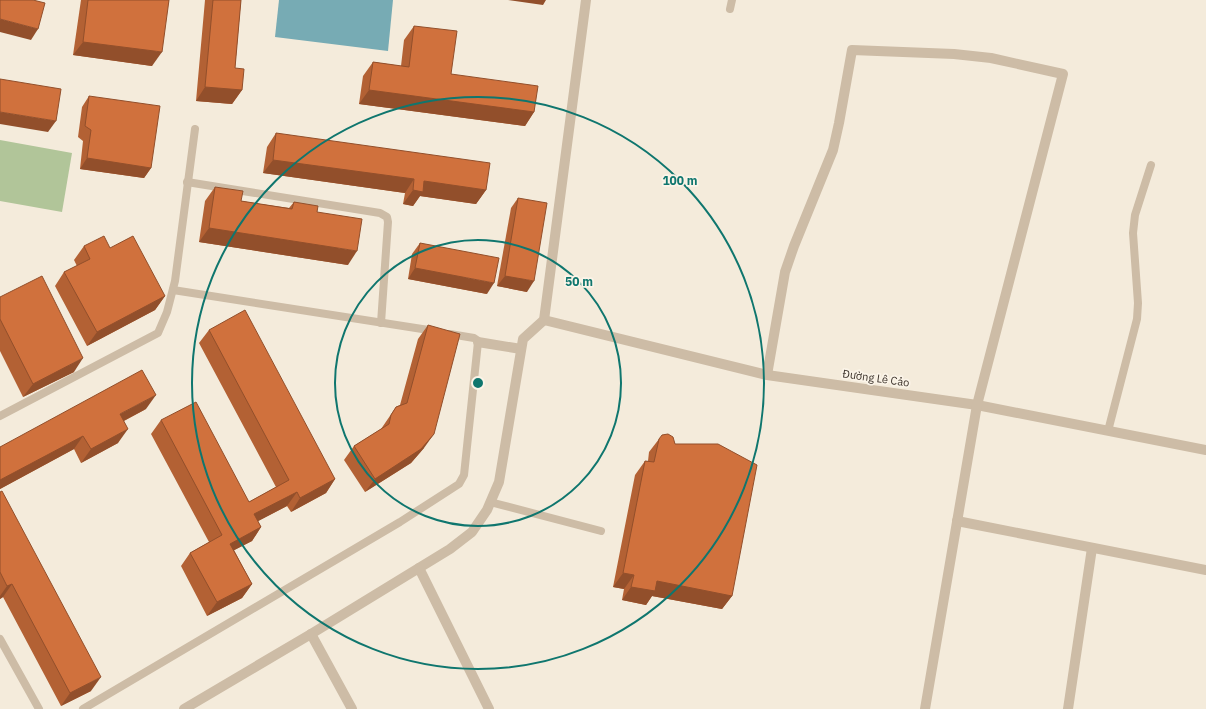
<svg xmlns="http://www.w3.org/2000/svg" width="1206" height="709" viewBox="0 0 1206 709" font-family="'IBM Plex Sans',sans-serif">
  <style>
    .green { fill: #b1c599 }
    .water { fill: #77abb4 }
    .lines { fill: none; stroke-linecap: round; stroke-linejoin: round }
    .lane { stroke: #cdbca6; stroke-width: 8 }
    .street { stroke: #cdbca6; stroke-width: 10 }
    .wall { fill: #b36134 }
    .shaded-wall { fill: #924f2b }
    .building { fill: #d0713d; stroke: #924f2b }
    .ring { fill: none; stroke: #0f766e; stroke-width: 2 }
    .labels { text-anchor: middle; stroke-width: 3.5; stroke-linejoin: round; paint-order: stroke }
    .street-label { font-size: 11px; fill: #392f27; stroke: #fbf4e8 }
    .centre { fill: #0f766e; stroke: #fbf4e8; stroke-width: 2 }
    .ring-label { font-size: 12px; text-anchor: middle; font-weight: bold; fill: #0f766e; stroke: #fbf4e8; stroke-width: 3.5; stroke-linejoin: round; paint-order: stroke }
  </style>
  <rect width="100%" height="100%" fill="#f4ebdb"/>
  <polygon class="green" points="0,140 72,153 62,212 0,201"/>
  <polygon class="water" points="279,0 393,0 388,51 275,37"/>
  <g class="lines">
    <g class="lane">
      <polyline points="730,9 732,0"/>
      <polyline points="187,182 380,213 387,217 388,222 381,323"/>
      <polyline points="173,290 435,331"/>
      <polyline points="0,416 158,333 167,312 175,281 195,129"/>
      <polyline points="1108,431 1137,319 1138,303 1133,233 1135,215 1151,165"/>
      <polyline points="490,502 601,531"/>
      <polyline points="0,639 39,709"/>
      <polyline points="83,709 400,522 459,484 464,475 478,342 477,340 474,338 450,334"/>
    </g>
    <g class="street">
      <polyline points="544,320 767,375 977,405 1206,450"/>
      <polyline points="478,342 521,349"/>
      <polyline points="767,375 785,272 794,246 833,150 839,123 852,50 954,54 991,58 1063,74 977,405 925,709"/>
      <polyline points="957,521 1206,570"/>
      <polyline points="419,568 489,709"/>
      <polyline points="311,634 352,709"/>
      <polyline points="184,709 311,634 450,549 472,532 487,510 499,482 523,339 544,320 586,0"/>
      <polyline points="1068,709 1092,548"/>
    </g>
  </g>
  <g class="wall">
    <polygon points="81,0 169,0 152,66 73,55"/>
    <polygon points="205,0 241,0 235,68 242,90 232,104 196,101"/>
    <polygon points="414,26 451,74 534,112 525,126 359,104 363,76 373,62 401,66 404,40"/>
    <polygon points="89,96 151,168 144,178 80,169 83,141 78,137 82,107"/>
    <polygon points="276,133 486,190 476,204 420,196 413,206 403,204 405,193 263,173 267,147"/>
    <polygon points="215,187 241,201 289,208 294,202 317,212 348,265 199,242 205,201"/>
    <polygon points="518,198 527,292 497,286 511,208"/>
    <polygon points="420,243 487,294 408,279 412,254"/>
    <polygon points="84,246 110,248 165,296 155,310 87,346 55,286 64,272 77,266 74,260"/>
    <polygon points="0,297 74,372 23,397 0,351"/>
    <polygon points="428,325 424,448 411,463 365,492 344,460 354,446 381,429 396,407 400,405 418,339"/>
    <polygon points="209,330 335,479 326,493 291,512 287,506 258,521 261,527 252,541 234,550 252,584 242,598 207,616 181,566 190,553 209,542 151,434 161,420 249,502 276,487 199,343"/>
    <polygon points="146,409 124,421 118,443 81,463 74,449 0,489 0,447"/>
    <polygon points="659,439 675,444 732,596 722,609 652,596 646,605 622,600 624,589 613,587 635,475 645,461 648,461 649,452"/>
    <polygon points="0,492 91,691 61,706 3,597 0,599"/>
  </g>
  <g class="shaded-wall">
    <polygon points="508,0 546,0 543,5"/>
    <polygon points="0,19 38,29 31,40 0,32"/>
    <polygon points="83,42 162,52 152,66 73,55"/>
    <polygon points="205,87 242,90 232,104 196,101"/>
    <polygon points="369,90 534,112 525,126 359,104"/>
    <polygon points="0,112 56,121 48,132 0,124"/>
    <polygon points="87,158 151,168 144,178 80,169"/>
    <polygon points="273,160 414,179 405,193 263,173"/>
    <polygon points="424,181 486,190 476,204 420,196 413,206 403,204 413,190"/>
    <polygon points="209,228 357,251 348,265 199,242"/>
    <polygon points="415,268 494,283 487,294 408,279"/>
    <polygon points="505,276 534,281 527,292 497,286"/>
    <polygon points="165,296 155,310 87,346 97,332"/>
    <polygon points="83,358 74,372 23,397 33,384"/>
    <polygon points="156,395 146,409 110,428 120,414"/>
    <polygon points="128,429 118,443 81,463 91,449"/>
    <polygon points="434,434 424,448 411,463 365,492 375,479"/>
    <polygon points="83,436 74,449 0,489 0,480"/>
    <polygon points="335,479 326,493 291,512 300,498"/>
    <polygon points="297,492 287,506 245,528 254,514"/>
    <polygon points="261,527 252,541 221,557 230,544"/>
    <polygon points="623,573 634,575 624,589 613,587"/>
    <polygon points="657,581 732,596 722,609 652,596 646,605 622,600 631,587"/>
    <polygon points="12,584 3,597 0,599 0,596 7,586"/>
    <polygon points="252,584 242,598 207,616 217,602"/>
    <polygon points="101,677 91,691 61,706 70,693"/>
  </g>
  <g class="building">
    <polygon points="0,0 33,0 45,3 38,29 0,19"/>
    <polygon points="88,0 169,0 162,52 83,42"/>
    <polygon points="213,0 241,0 235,68 244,69 242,90 205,87"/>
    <polygon points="414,26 457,31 451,74 538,86 534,112 369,90 373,62 409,67"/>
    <polygon points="0,79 61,89 56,121 0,112"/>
    <polygon points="89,96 160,106 151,168 87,158 91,130 85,126"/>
    <polygon points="276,133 490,163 486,190 424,181 423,192 413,190 414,179 273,160"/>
    <polygon points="215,187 243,191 241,201 292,209 294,202 318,206 317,212 362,219 357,251 209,228"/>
    <polygon points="518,198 547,203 534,281 505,276"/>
    <polygon points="104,236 110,248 133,236 165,296 97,332 64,272 90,259 84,246"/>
    <polygon points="420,243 499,258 494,283 415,268"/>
    <polygon points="42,276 83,358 33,384 0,319 0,297"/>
    <polygon points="245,310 335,479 300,498 297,492 254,514 261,527 230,544 252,584 217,602 190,553 222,535 161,420 196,402 249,502 289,480 209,330"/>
    <polygon points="428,325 460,334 434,434 421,449 375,479 354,446 389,424 391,415 396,407 407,403"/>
    <polygon points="142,370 156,395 120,414 128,429 91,449 83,436 0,480 0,447"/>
    <polygon points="668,434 673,437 675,444 718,444 757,465 732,596 657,581 655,591 631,587 634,575 623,573 645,461 654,462 659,439 662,435"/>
    <polygon points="2,491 101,677 70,693 12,584 7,586 0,572 0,492"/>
  </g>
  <g class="ring">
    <circle cx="478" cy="383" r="143"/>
    <circle cx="478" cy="383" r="286"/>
  </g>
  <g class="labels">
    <g class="street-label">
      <text transform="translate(876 378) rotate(8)" y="4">Đường Lê Cảo</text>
    </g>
  </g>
  <circle cx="478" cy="383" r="6" class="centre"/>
  <g class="ring-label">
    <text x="680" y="185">100 m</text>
    <text x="579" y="286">50 m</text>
  </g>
</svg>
